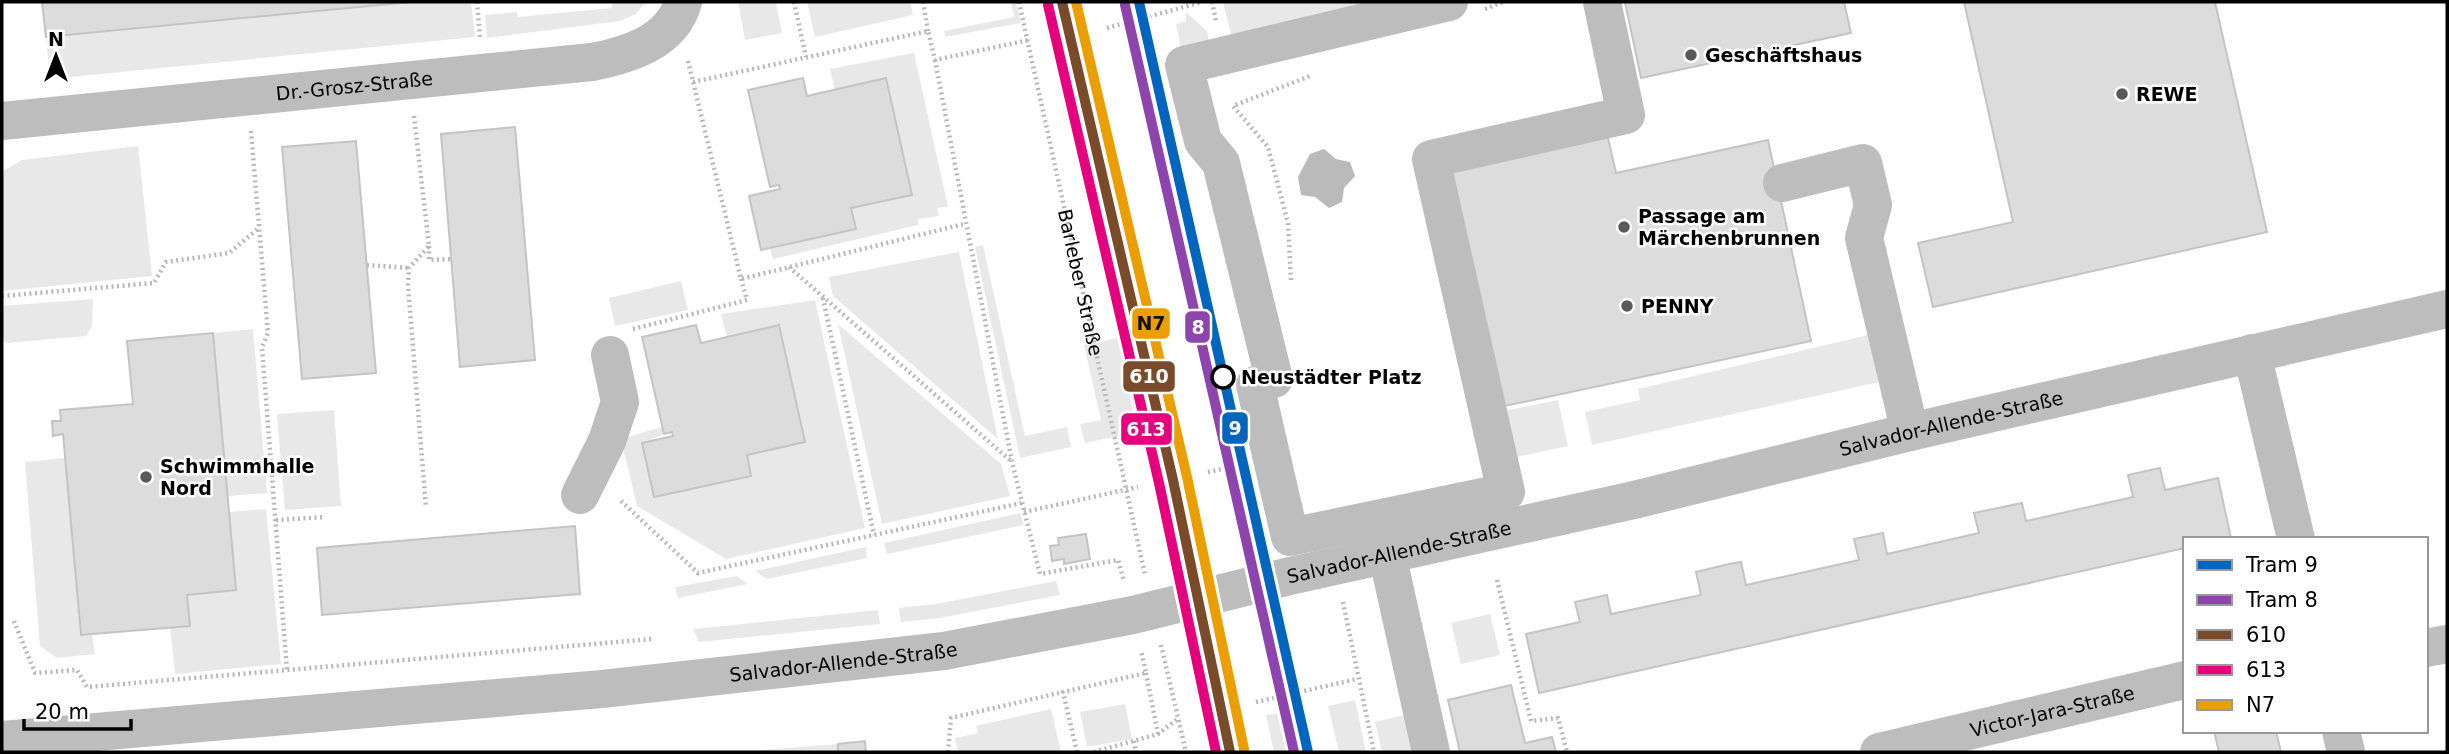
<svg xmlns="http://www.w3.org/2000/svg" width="2449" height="754" viewBox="0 0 2449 754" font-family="'DejaVu Sans',sans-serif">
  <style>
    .green { fill: #e8e8e8 }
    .water { fill: #bababa }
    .building { fill: #dcdcdc; stroke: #c4c4c4; stroke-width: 2 }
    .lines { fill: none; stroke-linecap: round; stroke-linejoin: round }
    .path { stroke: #b8b8b8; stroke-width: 4.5; stroke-dasharray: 2 3.5; stroke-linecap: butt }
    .minor { stroke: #bdbdbd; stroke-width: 38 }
    .bus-1-casing { stroke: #fff; stroke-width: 16 }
    .bus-2-casing { stroke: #fff; stroke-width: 16 }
    .bus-3-casing { stroke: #fff; stroke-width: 16 }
    .bus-1 { stroke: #7a4b2a; stroke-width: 10 }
    .bus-2 { stroke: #e5007d; stroke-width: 10 }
    .bus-3 { stroke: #eb9e00; stroke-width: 10 }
    .tram-1-casing { stroke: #fff; stroke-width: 16 }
    .tram-2-casing { stroke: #fff; stroke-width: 16 }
    .tram-1 { stroke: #0065bd; stroke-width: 10 }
    .tram-2 { stroke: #8e44ad; stroke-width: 10 }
    .poi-dot { fill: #595959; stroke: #fff; stroke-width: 2.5 }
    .stop-dot { fill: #fff; stroke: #000; stroke-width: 3.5 }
    .labels { text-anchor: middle; stroke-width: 5; stroke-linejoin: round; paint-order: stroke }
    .poi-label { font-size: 19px; font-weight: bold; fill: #000; stroke: #fff; text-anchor: start }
    .street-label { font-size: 19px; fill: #000; stroke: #fff }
    .stop-label { font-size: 19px; font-weight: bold; fill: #000; stroke: #fff; text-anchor: start }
    .line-badge { stroke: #fff; stroke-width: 2.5 }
    .badge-label { font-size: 19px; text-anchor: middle; font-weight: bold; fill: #fff }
    .pale-badge-label { font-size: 19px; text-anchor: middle; font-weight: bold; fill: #111 }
  </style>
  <rect width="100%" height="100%" fill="#fff"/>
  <g class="green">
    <polygon points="411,2 471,2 475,37 50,79 46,37"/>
    <polygon points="612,2 646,2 636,14 620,21 487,38 485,15 517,12 518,17 612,8"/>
    <polygon points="738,2 776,2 782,33 745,40"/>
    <polygon points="807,2 910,2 913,15 815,37"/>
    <polygon points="1011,2 1016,2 1021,23 945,37 944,31 1014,17"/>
    <polygon points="1223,2 1375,2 1234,46"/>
    <polygon points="1186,12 1207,31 1212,58 1184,65 1176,24 1186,21"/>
    <polygon points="914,53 948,207 937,208 939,216 918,219 918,225 773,259 770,249 855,229 851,208 912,195 835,90 830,69"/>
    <polygon points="138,146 152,276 2,291 2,172 22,160"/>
    <polygon points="983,245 1025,436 1067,427 1071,447 1020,458 975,247"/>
    <polygon points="959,252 998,439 833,296 829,277"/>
    <polygon points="681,281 688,310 615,326 609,298"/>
    <polygon points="93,299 92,326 86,336 7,343 2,338 2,306"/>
    <polygon points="815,300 865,528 726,559 637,506 621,439 662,427 664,434 642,444 655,497 751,476 747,455 805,442 779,326 727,337 721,314"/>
    <polygon points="838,324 1001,464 1010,496 882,524"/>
    <polygon points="253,329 267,493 228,496 213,333"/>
    <polygon points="1868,335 1879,382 1592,445 1585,412 1640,400 1638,389"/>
    <polygon points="1118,338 1137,432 1085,443 1080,424 1101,420 1084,345"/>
    <polygon points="1558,400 1568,446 1512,458 1504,411"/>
    <polygon points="334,410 341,506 285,510 277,414"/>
    <polygon points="65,458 80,635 92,634 95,654 57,658 40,646 25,462"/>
    <polygon points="266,509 281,664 175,674 170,627 190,625 187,595 229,512"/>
    <polygon points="1020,513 1024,525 887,554 884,543"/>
    <polygon points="866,547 867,558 767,579 755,571"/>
    <polygon points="737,576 748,584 678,598 675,587"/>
    <polygon points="1056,581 1060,595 940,618 901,622 899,608 936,604"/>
    <polygon points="878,610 880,624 699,642 693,629"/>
    <polygon points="1490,614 1500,655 1461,664 1451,623"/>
    <polygon points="1355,700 1366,752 1339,752 1328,706"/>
    <polygon points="1125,704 1132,739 1087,747 1080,712"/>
    <polygon points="1051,709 1061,752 958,752 955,738 978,733 976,726"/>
    <polygon points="1294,711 1303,752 1274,752 1266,715"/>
    <polygon points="1413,713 1422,752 1382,752 1375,722"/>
    <polygon points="838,744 838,752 738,752"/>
  </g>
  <polygon class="water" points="1324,149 1336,159 1350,162 1355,176 1344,188 1342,202 1329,208 1315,197 1301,195 1298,177 1310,154"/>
  <g class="building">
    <polygon points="42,2 411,2 46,37"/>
    <polygon points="1625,2 1844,2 1851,33 1641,78"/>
    <polygon points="1964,2 2215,2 2267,232 1933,307 1918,243 2013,222"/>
    <polygon points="803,78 807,96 886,78 912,195 851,208 856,229 761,250 749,196 780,189 779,185 770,187 748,90"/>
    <polygon points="515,127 535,360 460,367 441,134"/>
    <polygon points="1606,129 1616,173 1768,140 1811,341 1500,407 1447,163"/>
    <polygon points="356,141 376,373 302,379 282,147"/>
    <polygon points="696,325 701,343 779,325 805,442 747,455 751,476 654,497 642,443 673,436 672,432 664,434 642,337"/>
    <polygon points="213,333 236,590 187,595 190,626 81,635 63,434 53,436 52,421 61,421 60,410 133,404 127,341"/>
    <polygon points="2160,468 2165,490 2218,478 2231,538 2185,539 2185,548 1539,693 1526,634 1580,622 1575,602 1607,595 1611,614 1701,595 1696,572 1729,564 1741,562 1746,585 1859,560 1854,539 1883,533 1887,554 1979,533 1974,513 2022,503 2026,521 2133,497 2128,475"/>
    <polygon points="575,526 580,594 322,615 317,548"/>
    <polygon points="1086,534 1090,559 1064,564 1064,559 1052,561 1050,546 1059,545 1058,538"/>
    <polygon points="1511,685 1525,743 1552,737 1556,752 1460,752 1448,700"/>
    <polygon points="2214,731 2276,731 2281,752 2219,752"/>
    <polygon points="865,741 866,752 838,752 838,744"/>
  </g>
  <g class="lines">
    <g class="path">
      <polyline points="477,2 480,37"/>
      <polyline points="794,2 806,57"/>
      <polyline points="923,2 928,31"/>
      <path id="s1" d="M 1019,2 L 1145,575"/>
      <polyline points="1212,2 1216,21"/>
      <polyline points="1485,9 1503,2"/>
      <polyline points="1107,28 1202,2"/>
      <polyline points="935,60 1012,462 1040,574 1118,560 1124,581"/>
      <polyline points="688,61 741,279 964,224"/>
      <polyline points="693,82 928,31 935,60 1029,40"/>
      <polyline points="414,116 429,246 409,268 408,285 426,508"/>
      <polyline points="251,131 268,333 262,347 287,671"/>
      <polyline points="429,246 429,260 451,259"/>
      <polyline points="367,265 409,268"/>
      <polyline points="789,267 1011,461"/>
      <polyline points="1291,280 1288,223 1268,147 1233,106 1310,76"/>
      <polyline points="2,296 154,283 166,262 229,253 259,228"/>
      <polyline points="823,298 874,535"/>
      <polyline points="633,329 747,300 741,279"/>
      <polyline points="1216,430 1225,468"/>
      <polyline points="1208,472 1237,466"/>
      <polyline points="621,501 698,573 1022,503"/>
      <polyline points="1024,512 1138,487"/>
      <polyline points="276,520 325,517"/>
      <polyline points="1497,580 1531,721 1558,718 1567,752"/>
      <polyline points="1343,602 1374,752"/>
      <polyline points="14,621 35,673 77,670 87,687 652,639"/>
      <polyline points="1161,645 1186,752"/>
      <polyline points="1146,673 1158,734"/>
      <polyline points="1256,702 1357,679"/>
      <polyline points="1134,741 1136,752"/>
      <polyline points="948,752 951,718 1063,692"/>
      <polyline points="1077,752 1063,692 1146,673 1141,650"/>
      <polyline points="1094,752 1158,734 1179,718"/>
    </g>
    <g class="minor">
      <polyline points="1062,2 1173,480 1230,752"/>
      <polyline points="1449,2 1184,65 1203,141 1221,163 1274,379 1255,385 1290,537 1506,492 1431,159 1626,115 1602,2"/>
      <path id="s2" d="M 2,121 L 592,62 C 628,55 672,42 683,2"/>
      <polyline points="1782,183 1863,163 1873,205 1864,238 1910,432"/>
      <polyline points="2252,353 2296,539"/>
      <polyline points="580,495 607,441 620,402 610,355"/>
      <polyline points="1387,554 1431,752"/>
      <polyline points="2426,648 2447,644"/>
      <polyline points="2341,731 2346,752"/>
      <path id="s3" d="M 2,740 L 602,689 L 944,651 L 1133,615 L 1290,576 L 1634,500 L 1910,432 L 2447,309"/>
      <path id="s4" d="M 1879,752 L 2185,680"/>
    </g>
    <g class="bus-1-casing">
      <polyline id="bus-1" points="1062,2 1173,480 1230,752"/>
    </g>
    <g class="bus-2-casing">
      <polyline id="bus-2" points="1048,5 1159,483 1216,752"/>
    </g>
    <g class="bus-3-casing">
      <polyline id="bus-3" points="1076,2 1187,477 1244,749"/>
    </g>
    <use href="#bus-1" class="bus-1"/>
    <use href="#bus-2" class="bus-2"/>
    <use href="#bus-3" class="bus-3"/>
    <g class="tram-1-casing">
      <polyline id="tram-1" points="1139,2 1308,752"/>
    </g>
    <g class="tram-2-casing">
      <polyline id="tram-2" points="1125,5 1294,752"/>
    </g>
    <use href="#tram-1" class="tram-1"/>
    <use href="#tram-2" class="tram-2"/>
  </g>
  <g class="poi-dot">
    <circle cx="1691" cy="55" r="7"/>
    <circle cx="2122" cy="94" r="7"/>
    <circle cx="1624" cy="227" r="7"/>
    <circle cx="1627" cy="306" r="7"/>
    <circle cx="146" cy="477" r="7"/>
  </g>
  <circle class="stop-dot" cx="1223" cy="377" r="11"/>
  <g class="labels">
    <g class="poi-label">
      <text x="1705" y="62">Geschäftshaus</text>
      <text x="2136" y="101">REWE</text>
      <text x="1638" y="223">Passage am<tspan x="1638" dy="22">Märchenbrunnen</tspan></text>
      <text x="1641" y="313">PENNY</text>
      <text x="160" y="473">Schwimmhalle<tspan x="160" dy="22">Nord</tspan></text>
    </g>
    <g class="street-label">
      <text dy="7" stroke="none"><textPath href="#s2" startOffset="354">Dr.-Grosz-Straße</textPath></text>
      <text dy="7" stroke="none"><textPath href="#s1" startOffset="287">Barleber Straße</textPath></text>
      <text dy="7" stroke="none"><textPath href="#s3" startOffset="1979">Salvador-Allende-Straße</textPath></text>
      <text dy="7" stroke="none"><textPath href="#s3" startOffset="1412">Salvador-Allende-Straße</textPath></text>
      <text dy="7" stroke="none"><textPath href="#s3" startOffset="845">Salvador-Allende-Straße</textPath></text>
      <text dy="7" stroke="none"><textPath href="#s4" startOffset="178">Victor-Jara-Straße</textPath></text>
    </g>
    <g class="stop-label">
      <text x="1241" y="384">Neustädter Platz</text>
    </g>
  </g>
  <g class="line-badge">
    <rect x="1131" y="307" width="40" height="33" rx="7" fill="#eb9e00"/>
    <rect x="1184" y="310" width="27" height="34" rx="7" fill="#8e44ad"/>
    <rect x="1122" y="360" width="54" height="33" rx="7" fill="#7a4b2a"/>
    <rect x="1221" y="411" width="28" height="34" rx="7" fill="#0065bd"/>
    <rect x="1120" y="412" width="53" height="34" rx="7" fill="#e5007d"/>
  </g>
  <g class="badge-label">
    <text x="1198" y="334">8</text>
    <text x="1149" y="383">610</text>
    <text x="1235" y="435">9</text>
    <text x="1146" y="436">613</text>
  </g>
  <g class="pale-badge-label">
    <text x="1151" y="330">N7</text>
  </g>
  <rect width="2449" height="754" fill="none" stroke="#000000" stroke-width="7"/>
  <rect x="2183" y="537" width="245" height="196" fill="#ffffff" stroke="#999999" stroke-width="2"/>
  <rect x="2197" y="560" width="35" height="10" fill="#0065bd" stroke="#999999" stroke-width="2"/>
  <text x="2246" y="572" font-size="21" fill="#000000">Tram 9</text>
  <rect x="2197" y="595" width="35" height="10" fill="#8e44ad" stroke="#999999" stroke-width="2"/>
  <text x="2246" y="607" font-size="21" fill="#000000">Tram 8</text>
  <rect x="2197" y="630" width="35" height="10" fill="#7a4b2a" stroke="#999999" stroke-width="2"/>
  <text x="2246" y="642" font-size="21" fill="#000000">610</text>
  <rect x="2197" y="665" width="35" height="10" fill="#e5007d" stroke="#999999" stroke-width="2"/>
  <text x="2246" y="677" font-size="21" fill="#000000">613</text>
  <rect x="2197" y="700" width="35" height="10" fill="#eb9e00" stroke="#999999" stroke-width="2"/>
  <text x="2246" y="712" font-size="21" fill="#000000">N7</text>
  <g transform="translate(56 56)" stroke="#ffffff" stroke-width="5" paint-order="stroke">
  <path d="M0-5L12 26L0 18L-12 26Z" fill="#000000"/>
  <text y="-10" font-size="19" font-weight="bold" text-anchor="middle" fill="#000000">N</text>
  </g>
  <path d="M24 719v10h107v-10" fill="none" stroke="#000000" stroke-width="3.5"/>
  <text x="35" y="719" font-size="21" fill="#000000" stroke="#ffffff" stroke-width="5" paint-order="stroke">20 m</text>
</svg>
